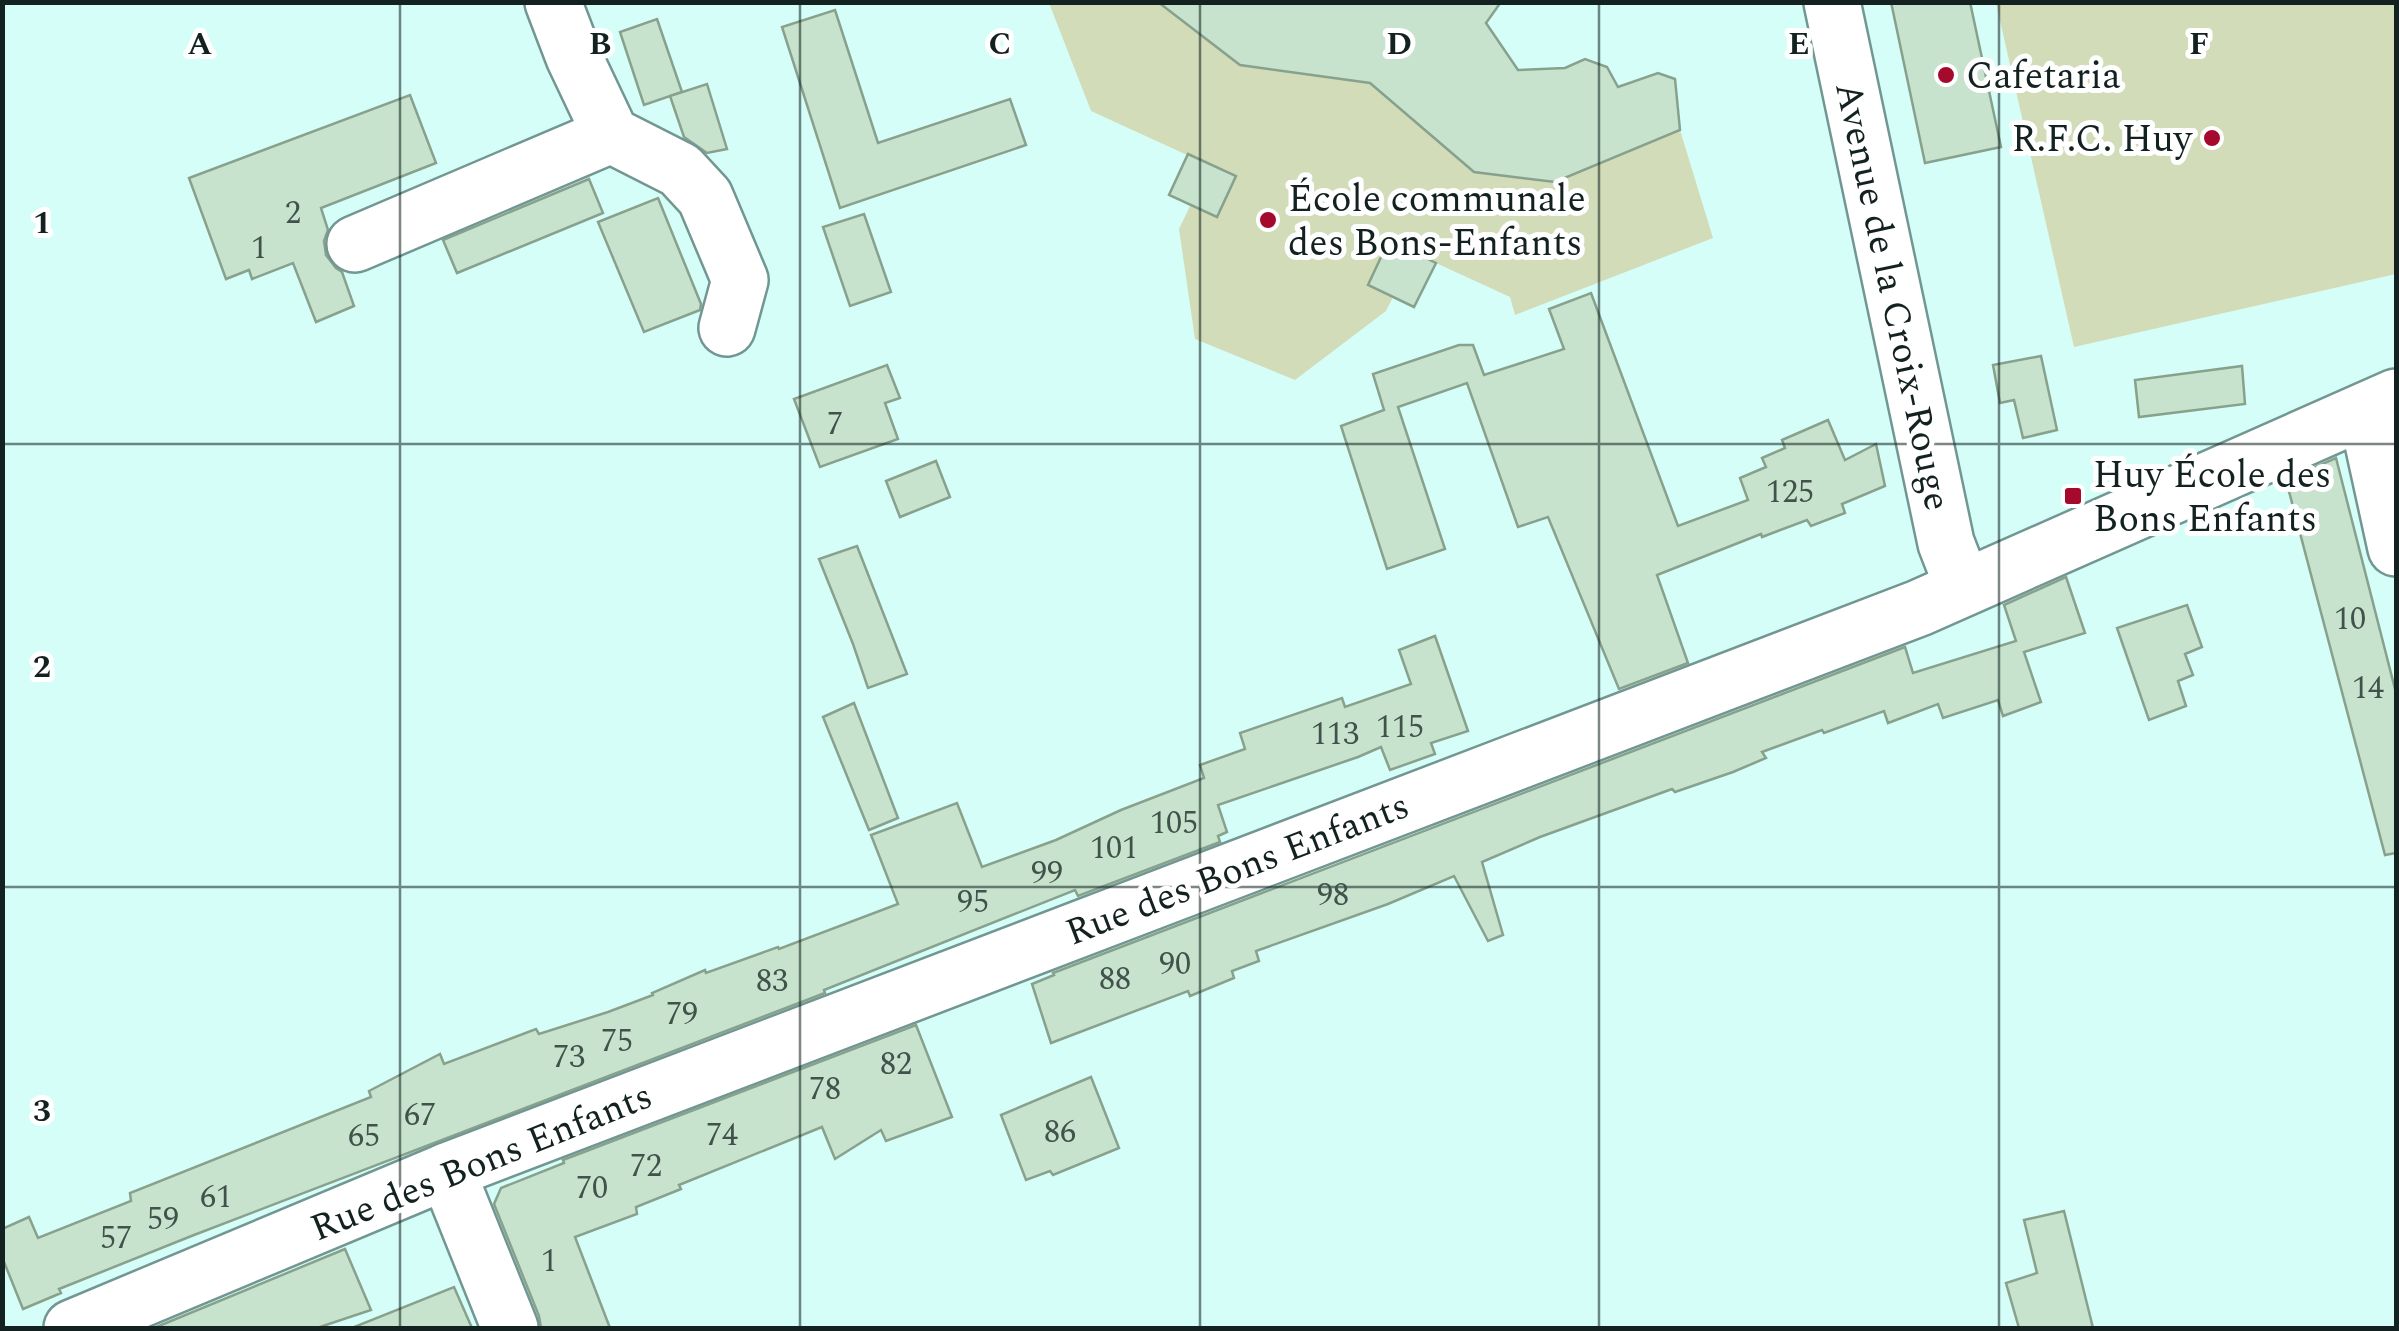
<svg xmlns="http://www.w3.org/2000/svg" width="2399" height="1331" viewBox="0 0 2399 1331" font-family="Spectral,serif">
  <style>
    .green { fill: #d3dcb8 }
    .building { fill: #c7e3cd; stroke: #87a18d; stroke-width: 2.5 }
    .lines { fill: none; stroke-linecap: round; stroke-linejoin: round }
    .minor-casing { stroke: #729792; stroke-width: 60 }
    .minor { stroke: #fff; stroke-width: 55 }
    .grid { fill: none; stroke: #132220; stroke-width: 2.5; stroke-opacity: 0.55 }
    .poi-dot { fill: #a5092b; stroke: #fff; stroke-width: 4 }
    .labels { text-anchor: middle; stroke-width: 10; stroke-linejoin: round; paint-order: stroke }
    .number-label { font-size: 32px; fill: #40524b }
    .poi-label { font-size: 38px; fill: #132220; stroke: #fff; text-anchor: start }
    .street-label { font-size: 38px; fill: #132220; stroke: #fff }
    .grid-label { font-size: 32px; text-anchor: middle; font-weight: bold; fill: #132220; stroke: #fff; stroke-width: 10; stroke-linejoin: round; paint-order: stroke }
  </style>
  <rect width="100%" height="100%" fill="#d6fef8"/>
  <g class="green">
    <polygon points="1049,3 1169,3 1172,13 1240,65 1370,83 1474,172 1555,182 1680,130 1713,238 1515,315 1510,297 1436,263 1414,307 1393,297 1386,311 1295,380 1195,339 1179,229 1190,206 1169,195 1187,155 1091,111"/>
    <polygon points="1996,3 2396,3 2396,274 2074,347"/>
  </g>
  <g class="building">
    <polygon points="1158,2 1501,2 1486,23 1518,70 1565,68 1585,59 1607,67 1618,87 1658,73 1675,79 1680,130 1555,182 1474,172 1370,83 1240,65"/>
    <polygon points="1891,2 1970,2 2001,147 1925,163"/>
    <polygon points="835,10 878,143 1010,99 1026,145 840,208 782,27"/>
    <polygon points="657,19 682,92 644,105 620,32"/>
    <polygon points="707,84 727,149 707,153 684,137 670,96"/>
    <polygon points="410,95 436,163 321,208 328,230 324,241 326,255 336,268 342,272 354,306 316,322 293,263 252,279 249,270 226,279 189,178"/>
    <polygon points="1188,154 1236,176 1217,217 1169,195"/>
    <polygon points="589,179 603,213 457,273 443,240"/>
    <polygon points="658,198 701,304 700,310 644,332 598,222"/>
    <polygon points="864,214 891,292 850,306 823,227"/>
    <polygon points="1389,240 1436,263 1414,307 1368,285"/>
    <polygon points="1591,293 1678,526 1748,500 1740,478 1766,467 1762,458 1785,448 1782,440 1828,420 1845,460 1876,444 1885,486 1842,504 1845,513 1811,526 1807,520 1762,537 1761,534 1657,575 1688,663 1619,689 1548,517 1518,527 1467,383 1398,407 1445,549 1387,569 1341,426 1384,410 1373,374 1459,345 1473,345 1484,375 1564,349 1549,309"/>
    <polygon points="2041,356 2057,430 2023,438 2014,400 2000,403 1993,365"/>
    <polygon points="887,365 900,398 885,403 898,439 820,467 794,399"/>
    <polygon points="2242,366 2245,404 2139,417 2135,380"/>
    <polygon points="2336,458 2396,693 2396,853 2385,855 2286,480"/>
    <polygon points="936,461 950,497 900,517 886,481"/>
    <polygon points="857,546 907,674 868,688 853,644 819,559"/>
    <polygon points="2066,577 2085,633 2024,652 2041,702 2003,716 1998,700 1943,718 1938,704 1888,723 1884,711 1824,733 1822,730 1762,752 1766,758 1733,772 1675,792 1672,789 1540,837 1482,862 1503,935 1488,941 1454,876 1388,904 1256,951 1259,961 1232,971 1234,978 1190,996 1188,991 1051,1043 1032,984 1054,975 1053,973 1905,647 1913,673 2016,641 2004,605"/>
    <polygon points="2187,605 2202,647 2185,654 2193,675 2178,681 2186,706 2149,720 2117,628"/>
    <polygon points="1435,636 1468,731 1431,743 1435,754 1390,770 1381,747 1358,757 1218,805 1227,832 1218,836 1220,842 1078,896 1075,890 824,990 825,993 194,1235 59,1289 61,1293 23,1309 2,1257 2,1229 29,1217 38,1238 131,1201 130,1193 371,1097 369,1091 440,1054 444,1064 536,1029 539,1034 608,1012 653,995 652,993 705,970 706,973 778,947 779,949 898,904 871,835 957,803 982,867 1056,840 1121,810 1204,778 1200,765 1245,749 1240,733 1342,698 1345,707 1411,684 1399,650"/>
    <polygon points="854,703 898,818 869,830 823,717"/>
    <polygon points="916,1025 952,1117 886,1141 881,1130 835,1159 822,1127 679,1185 681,1189 636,1207 637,1214 575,1237 610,1328 541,1328 539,1316 494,1204 501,1188 564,1163 563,1160"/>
    <polygon points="1091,1077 1119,1148 1053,1175 1050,1171 1026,1180 1001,1115"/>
    <polygon points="2064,1211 2093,1328 2019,1328 2006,1283 2037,1273 2024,1220"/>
    <polygon points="345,1249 371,1310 317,1328 154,1328"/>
    <polygon points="454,1287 472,1328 354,1328 354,1327"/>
  </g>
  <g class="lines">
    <g class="minor-casing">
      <g id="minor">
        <polyline points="553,2 574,57 611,135 680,170 705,197 740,280 727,328"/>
        <polyline points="1832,2 1946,543 1963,587"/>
        <polyline points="355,244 611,135"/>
        <polyline points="2366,411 2396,548"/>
        <polyline points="447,1171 510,1328"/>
        <polyline points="72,1328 447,1171 1919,608 2396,397"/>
      </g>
    </g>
    <use href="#minor" class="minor"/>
  </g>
  <path class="grid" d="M 400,2 L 400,1328M 800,2 L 800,1328M 1200,2 L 1200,1328M 1599,2 L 1599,1328M 1999,2 L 1999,1328M 2,444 L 2396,444M 2,887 L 2396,887"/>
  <g class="poi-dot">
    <circle cx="1946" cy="75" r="10"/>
    <circle cx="2212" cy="138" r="10"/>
    <circle cx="1268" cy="220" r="10"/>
    <rect x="2063" y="486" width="20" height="20" rx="5"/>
  </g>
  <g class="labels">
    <g class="number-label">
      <text x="293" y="223">2</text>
      <text x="259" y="258">1</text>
      <text x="835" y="434">7</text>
      <text x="1790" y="502">125</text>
      <text x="2350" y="629">10</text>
      <text x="2368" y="698">14</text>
      <text x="1400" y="737">115</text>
      <text x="1335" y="744">113</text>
      <text x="1174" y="833">105</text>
      <text x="1114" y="858">101</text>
      <text x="1047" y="883">99</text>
      <text x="1333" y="905">98</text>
      <text x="973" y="912">95</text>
      <text x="1175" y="974">90</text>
      <text x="1115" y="989">88</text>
      <text x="772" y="991">83</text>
      <text x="682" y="1024">79</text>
      <text x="617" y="1051">75</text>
      <text x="569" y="1067">73</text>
      <text x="896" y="1074">82</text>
      <text x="825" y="1099">78</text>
      <text x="420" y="1125">67</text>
      <text x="1060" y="1142">86</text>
      <text x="722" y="1145">74</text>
      <text x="364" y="1146">65</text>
      <text x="646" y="1176">72</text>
      <text x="592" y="1198">70</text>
      <text x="216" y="1207">61</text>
      <text x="163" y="1229">59</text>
      <text x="116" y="1248">57</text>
      <text x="549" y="1271">1</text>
    </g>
    <g class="poi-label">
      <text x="1966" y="88">Cafetaria</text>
      <text x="2192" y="151" text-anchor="end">R.F.C. Huy</text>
      <text x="1288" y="211">École communale<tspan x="1288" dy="44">des Bons-Enfants</tspan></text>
      <text x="2093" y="487">Huy École des<tspan x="2093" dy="44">Bons Enfants</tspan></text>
    </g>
    <g class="street-label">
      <text transform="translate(1894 296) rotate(78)" y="13">Avenue de la Croix-Rouge</text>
      <text transform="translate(1237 868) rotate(-21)" y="13">Rue des Bons Enfants</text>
      <text transform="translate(481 1161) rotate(-22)" y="13">Rue des Bons Enfants</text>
    </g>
  </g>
  <g class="grid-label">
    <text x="200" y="54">A</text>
    <text x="600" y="54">B</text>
    <text x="1000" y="54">C</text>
    <text x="1399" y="54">D</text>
    <text x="1799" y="54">E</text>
    <text x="2199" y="54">F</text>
    <text x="42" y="233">1</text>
    <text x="42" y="677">2</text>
    <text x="42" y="1121">3</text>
  </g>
  <rect width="2399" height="1331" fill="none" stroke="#132220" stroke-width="10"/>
</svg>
